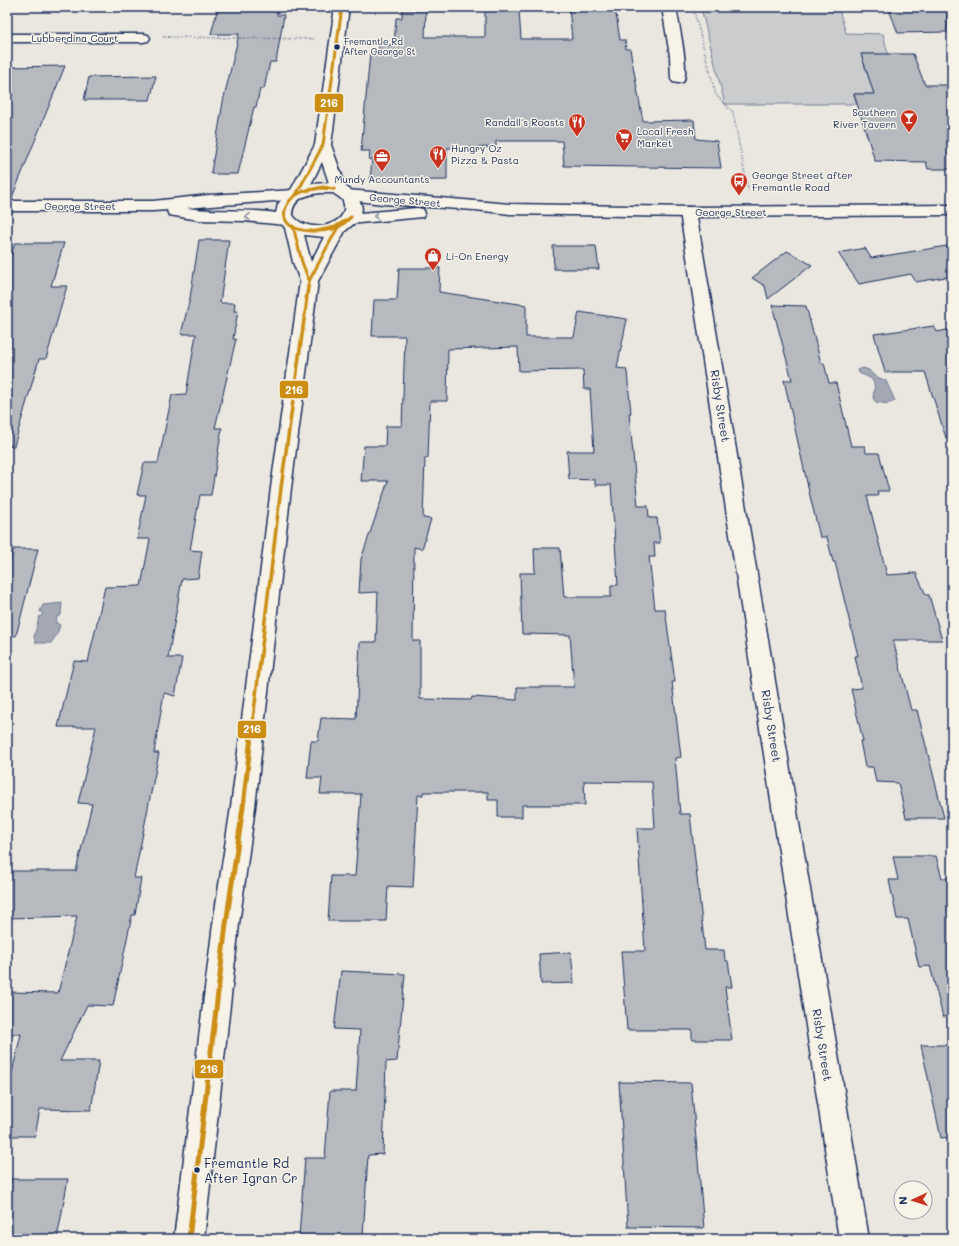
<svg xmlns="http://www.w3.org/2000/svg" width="959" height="1246" viewBox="0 0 959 1246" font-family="Mali,sans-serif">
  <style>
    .green { fill: #cbcccd; stroke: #737e96 }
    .water { fill: #a3a8b4; stroke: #6d7892 }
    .building { fill: #b6babf; stroke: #1b2f5e; fill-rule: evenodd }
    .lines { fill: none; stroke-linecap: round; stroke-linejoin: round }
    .minor-casing { stroke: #1b2f5e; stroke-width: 3 }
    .secondary-casing { stroke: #1b2f5e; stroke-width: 3 }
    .primary-casing { stroke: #1b2f5e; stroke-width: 3 }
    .path { stroke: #1b2f5e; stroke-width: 2; stroke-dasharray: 0.5 2; stroke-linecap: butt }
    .minor { fill: #f7f3e8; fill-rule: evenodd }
    .secondary { fill: #f7f3e8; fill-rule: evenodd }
    .primary { fill: #f7f3e8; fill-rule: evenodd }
    .bus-1-far2-casing { stroke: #f7f3e8; stroke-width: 5 }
    .bus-1-far1-casing { stroke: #f7f3e8; stroke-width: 6 }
    .bus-1-casing { stroke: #f7f3e8; stroke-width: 8 }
    .bus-1-far2 { stroke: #cb8e13; stroke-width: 3 }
    .bus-1-far1 { stroke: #cb8e13; stroke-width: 3.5 }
    .bus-1 { stroke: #cb8e13; stroke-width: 5 }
    .oneway { stroke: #8991a3 }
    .bus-dot { fill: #1b2f5e; stroke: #f7f3e8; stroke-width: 1.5 }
    .labels { text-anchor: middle; stroke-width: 3; stroke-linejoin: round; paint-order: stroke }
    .far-bus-label { font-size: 9px; fill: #1b2f5e; stroke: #f7f3e8; text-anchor: start }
    .far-street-label { font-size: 10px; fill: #1b2f5e; stroke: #f7f3e8 }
    .far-poi-label { font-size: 10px; fill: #1b2f5e; stroke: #f7f3e8; text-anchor: start }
    .street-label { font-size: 12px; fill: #1b2f5e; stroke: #f7f3e8 }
    .near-bus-label { font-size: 13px; fill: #1b2f5e; stroke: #f7f3e8; text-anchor: start }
    .line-badge { stroke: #f7f3e8; stroke-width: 1.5 }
    .badge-label { font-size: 11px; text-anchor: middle; font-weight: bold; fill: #fff }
  </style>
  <rect width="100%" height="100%" fill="#eae7e0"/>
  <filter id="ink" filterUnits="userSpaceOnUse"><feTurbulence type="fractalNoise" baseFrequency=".025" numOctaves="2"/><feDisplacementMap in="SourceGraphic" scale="8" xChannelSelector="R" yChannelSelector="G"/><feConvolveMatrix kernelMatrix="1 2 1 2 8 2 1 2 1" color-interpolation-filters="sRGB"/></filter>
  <g filter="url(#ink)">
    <polygon class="green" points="698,7 838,7 846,33 883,34 888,54 861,54 874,94 854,94 857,104 725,104 702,12"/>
    <g class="water">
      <path d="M 863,368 L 869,370 L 873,375 L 886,381 L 895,401 L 892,402 L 890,401 L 888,404 L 876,402 L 873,398 C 874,390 877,381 868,377 C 865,375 862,375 859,373 L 858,370 Z"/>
      <polygon points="62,603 61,615 57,617 56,623 60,625 57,634 51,643 36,643 34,637 39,617 43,615 40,611 43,605"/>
    </g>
    <g class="building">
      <polygon points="218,7 279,7 277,15 284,15 276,62 270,62 264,89 260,89 256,107 254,107 238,174 212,174 211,172 223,102 239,34 211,34"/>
      <polygon points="888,7 947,7 947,32 898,33"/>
      <polygon points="569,8 615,8 620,40 625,40 626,49 630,49 643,121 694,120 696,139 717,141 721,168 564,166 562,141 496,141 496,147 447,148 447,180 370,181 372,159 369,160 370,151 361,151 370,53 379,53 379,45 394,45 396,18 402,18 402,10 426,10 425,37 485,37 485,9 519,10 521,39 572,39"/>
      <polygon points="861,54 913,54 925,85 952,85 952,169 928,169 926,162 875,161 854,94 874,94"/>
      <polygon points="65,66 11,200 7,200 7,67"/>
      <polygon points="156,76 150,100 84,100 89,77"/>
      <polygon points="199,240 229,240 220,303 235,303 234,311 238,311 233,339 236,339 215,428 222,428 211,495 200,495 190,550 202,551 198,578 182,579 168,658 182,658 175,696 164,693 154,753 159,753 134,878 141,878 135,915 132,915 113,1006 87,1005 60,1061 99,1061 91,1110 40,1109 35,1136 7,1136 7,1094 21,1034 7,1034 7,992 58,993 77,916 7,918 7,871 76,871 92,804 78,803 96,727 58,727 74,661 88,662 105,587 141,586 150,539 137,539 146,495 137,495 144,463 158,463 172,395 186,394 196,334 181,334 190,298"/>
      <polygon points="15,243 64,243 51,286 67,286 46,359 39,359 14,446 7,445 7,266"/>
      <polygon points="553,246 596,246 599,269 554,269"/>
      <polygon points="947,246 949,258 952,262 952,276 916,282 911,274 859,284 838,253 865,248 871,258"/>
      <polygon points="787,251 812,265 768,299 765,286 752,278"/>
      <path d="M 399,268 L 440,268 L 439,292 L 526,305 L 526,337 L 574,337 L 579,312 L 627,319 L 617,368 L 626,369 L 627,372 L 631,413 L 629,413 L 638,506 L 648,506 L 649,518 L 657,518 L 660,543 L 654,543 L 655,557 L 649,557 L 655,609 L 665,609 L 675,682 L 672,682 L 681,757 L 675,758 L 680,814 L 690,814 L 705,950 L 724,950 L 725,960 L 728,961 L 732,987 L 725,987 L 732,1040 L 692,1040 L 692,1030 L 627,1030 L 621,951 L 645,951 L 637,828 L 655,828 L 652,782 L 584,781 L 585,805 L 522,805 L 522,817 L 498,817 L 498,800 L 488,800 L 488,792 L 423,792 L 423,795 L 418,795 L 413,887 L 388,886 L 386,921 L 328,921 L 331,876 L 355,876 L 361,794 L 320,794 L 322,778 L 307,778 L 311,741 L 318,741 L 321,718 L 356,719 L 360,642 L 376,642 L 378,592 L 359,593 L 361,559 L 388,481 L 361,481 L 364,446 L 385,446 L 386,426 L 402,426 L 405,336 L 372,336 L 374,300 L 397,300 ZM 518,347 L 519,371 L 583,370 L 584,389 L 590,389 L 594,451 L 567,451 L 569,479 L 595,480 L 595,485 L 611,485 L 618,585 L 611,585 L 611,597 L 564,597 L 560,548 L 534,548 L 535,573 L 520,573 L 522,634 L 570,635 L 574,687 L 517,687 L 517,700 L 472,697 L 471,700 L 420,699 L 420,641 L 413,641 L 414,547 L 422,549 L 431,519 L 423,518 L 425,458 L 428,458 L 430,401 L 447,401 L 448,349 Z"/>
      <polygon points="772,305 806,306 821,363 824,363 829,383 836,383 851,446 865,446 866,453 879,453 889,491 877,491 878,496 867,496 887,575 916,573 926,595 929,595 942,640 893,640 911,710 917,710 944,818 906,818 898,783 876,782 873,767 865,767 860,741 863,741 851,689 862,688 855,656 858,656 835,562 833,562 827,537 820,537 810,496 784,380 792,380"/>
      <polygon points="934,326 937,332 952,329 952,437 946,438 925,372 885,372 874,334"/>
      <polygon points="14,549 38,549 16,636 7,635 7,572"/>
      <polygon points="893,856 936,856 942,878 952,878 952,1016 943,1017 930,966 919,967 908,919 897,919 889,880 898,880"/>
      <polygon points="571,952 574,983 541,984 539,954"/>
      <polygon points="341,971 405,974 397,1061 386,1062 383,1154 368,1155 363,1237 299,1237 305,1158 325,1158 330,1091 356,1091 360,1030 334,1029"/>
      <polygon points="921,1045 952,1045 952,1137 941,1138"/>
      <polygon points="619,1082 691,1083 704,1228 628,1227"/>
      <polygon points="11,1179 68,1179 57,1239 7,1239 7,1195"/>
    </g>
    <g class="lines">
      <g class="minor-casing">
        <g id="minor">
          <path d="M 662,7 L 676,7 C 678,21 690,73 683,82 L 678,83 L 673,82 L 671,79 L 670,56 Z"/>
          <polygon points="7,34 143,34 148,35 150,38 148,41 143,42 7,42"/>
          <polygon points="688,207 694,208 696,212 869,1239 839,1239 680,212 682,208"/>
        </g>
      </g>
      <g class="secondary-casing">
        <g id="secondary">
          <path d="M 294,190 L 300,191 L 302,195 L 300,199 L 186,208 C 221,213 258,207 292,216 L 294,220 L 292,224 L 286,225 L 244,221 L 199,220 L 169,215 L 167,211 L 168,210 L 153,211 L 7,211 L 7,201 L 153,201 L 209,195 Z"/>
          <polygon points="347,190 510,204 688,207 952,205 952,215 688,217 510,214 475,210 383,204 341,199 339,195 341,191"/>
          <polygon points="417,208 423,209 425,213 423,217 349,224 343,223 341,219 343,215 349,214"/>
        </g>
      </g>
      <g class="primary-casing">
        <path id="primary" d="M 335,7 L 349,7 L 331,145 L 346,187 L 355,193 L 361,204 L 362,209 L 356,222 L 345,231 L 318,281 L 291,488 L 255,807 L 239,924 L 204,1239 L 174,1239 L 213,924 L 231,807 L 271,488 L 300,281 L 293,262 L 285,228 L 278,219 L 276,213 L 278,204 L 292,188 L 315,145 ZM 322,162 L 329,183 L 311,184 ZM 320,193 L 333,193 L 342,199 C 356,227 301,236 292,213 C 294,198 306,195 320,193 ZM 304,235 L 324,237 L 311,262 Z"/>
      </g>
      <g class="path">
        <polyline points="694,11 716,95 733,112 748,190"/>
        <polyline points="163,37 314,39"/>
      </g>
      <use href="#minor" class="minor"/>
      <use href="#secondary" class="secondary"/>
      <use href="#primary" class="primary"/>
      <g class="bus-1-far2-casing">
        <g id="bus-1-far2">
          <path d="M 304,191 C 296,194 289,199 286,207 C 275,235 324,234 339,227 C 344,224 347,221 351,217"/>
          <polyline points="304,191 323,187 334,189"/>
          <polyline points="304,191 321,188 334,189"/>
          <polyline points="297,193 323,145 342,7"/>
          <polyline points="293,226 302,262 309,281 306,298"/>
          <polyline points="317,231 335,227 351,217"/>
          <polyline points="305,314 309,281 338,227"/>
        </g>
      </g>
      <g class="bus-1-far1-casing">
        <polyline id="bus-1-far1" points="253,720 281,488 305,313"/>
      </g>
      <g class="bus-1-casing">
        <polyline id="bus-1" points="189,1239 226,924 243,807 253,719"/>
      </g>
      <use href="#bus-1-far2" class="bus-1-far2"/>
      <use href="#bus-1-far1" class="bus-1-far1"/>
      <use href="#bus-1" class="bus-1"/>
    </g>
    <defs><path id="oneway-chevron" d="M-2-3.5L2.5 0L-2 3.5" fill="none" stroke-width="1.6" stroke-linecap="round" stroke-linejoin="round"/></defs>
    <g class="oneway">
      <use href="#oneway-chevron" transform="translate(376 216) rotate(174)"/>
      <use href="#oneway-chevron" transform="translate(248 217) rotate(-176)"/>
    </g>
  </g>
  <defs>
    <g id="bar-pin" transform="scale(0.9)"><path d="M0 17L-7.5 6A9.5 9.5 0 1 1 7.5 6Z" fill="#c8321e" stroke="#f7f3e8"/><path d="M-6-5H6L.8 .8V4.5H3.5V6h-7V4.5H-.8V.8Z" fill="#fff"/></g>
    <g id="restaurant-pin" transform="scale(0.9)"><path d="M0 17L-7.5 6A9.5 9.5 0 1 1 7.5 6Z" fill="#c8321e" stroke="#f7f3e8"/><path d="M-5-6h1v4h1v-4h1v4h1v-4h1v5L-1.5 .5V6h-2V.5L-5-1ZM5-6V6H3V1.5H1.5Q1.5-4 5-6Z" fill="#fff"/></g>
    <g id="supermarket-pin" transform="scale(0.9)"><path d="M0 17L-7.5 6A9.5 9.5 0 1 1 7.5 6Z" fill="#c8321e" stroke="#f7f3e8"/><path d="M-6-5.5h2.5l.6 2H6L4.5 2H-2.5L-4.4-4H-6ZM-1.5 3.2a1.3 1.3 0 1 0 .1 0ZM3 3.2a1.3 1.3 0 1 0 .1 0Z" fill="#fff"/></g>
    <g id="office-pin" transform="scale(0.9)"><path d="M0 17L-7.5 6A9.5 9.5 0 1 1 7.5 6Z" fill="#c8321e" stroke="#f7f3e8"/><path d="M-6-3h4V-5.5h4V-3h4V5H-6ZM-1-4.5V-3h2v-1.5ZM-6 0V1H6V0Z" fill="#fff"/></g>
    <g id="bus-pin" transform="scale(0.9)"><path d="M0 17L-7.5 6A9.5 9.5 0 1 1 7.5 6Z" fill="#c8321e" stroke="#f7f3e8"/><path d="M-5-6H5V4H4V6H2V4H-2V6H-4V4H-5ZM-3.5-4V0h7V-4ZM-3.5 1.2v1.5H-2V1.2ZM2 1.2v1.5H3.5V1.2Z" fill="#fff"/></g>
    <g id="shop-pin" transform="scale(0.9)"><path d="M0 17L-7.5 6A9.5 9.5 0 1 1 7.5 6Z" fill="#c8321e" stroke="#f7f3e8"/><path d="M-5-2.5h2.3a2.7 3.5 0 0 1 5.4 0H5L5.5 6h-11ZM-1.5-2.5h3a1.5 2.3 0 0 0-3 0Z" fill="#fff"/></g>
  </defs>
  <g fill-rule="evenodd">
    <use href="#bar-pin" x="909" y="118"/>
    <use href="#restaurant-pin" x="577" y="122"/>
    <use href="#supermarket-pin" x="624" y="137"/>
    <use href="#restaurant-pin" x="438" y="154"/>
    <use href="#office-pin" x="382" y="157"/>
    <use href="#bus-pin" x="739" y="181"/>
    <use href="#shop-pin" x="433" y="256"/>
  </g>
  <g class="bus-dot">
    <circle cx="337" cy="47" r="3.5"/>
    <circle cx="197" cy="1170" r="3.5"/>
  </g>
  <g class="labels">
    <g class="far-bus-label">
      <text x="344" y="45">Fremantle Rd<tspan x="344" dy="10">After George St</tspan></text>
    </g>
    <g class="far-street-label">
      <text x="75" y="42">Lubberdina Court</text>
      <text transform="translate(405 200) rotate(5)" y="4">George Street</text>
      <text x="80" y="210">George Street</text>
      <text x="731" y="216">George Street</text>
    </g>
    <g class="far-poi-label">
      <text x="896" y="116" text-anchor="end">Southern<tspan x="896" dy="12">River Tavern</tspan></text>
      <text x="564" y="126" text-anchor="end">Randall's Roasts</text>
      <text x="637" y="135">Local Fresh<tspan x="637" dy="12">Market</tspan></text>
      <text x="451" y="152">Hungry Oz<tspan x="451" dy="12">Pizza &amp; Pasta</tspan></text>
      <text x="752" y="179">George Street after<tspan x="752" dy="12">Fremantle Road</tspan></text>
      <text x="382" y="183" text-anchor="middle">Mundy Accountants</text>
      <text x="446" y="260">Li-On Energy</text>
    </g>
    <g class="street-label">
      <text transform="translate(720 406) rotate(81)" y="4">Risby Street</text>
      <text transform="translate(771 726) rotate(81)" y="4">Risby Street</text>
      <text transform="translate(822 1045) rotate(81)" y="4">Risby Street</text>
    </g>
    <g class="near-bus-label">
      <text x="204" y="1168">Fremantle Rd<tspan x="204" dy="15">After Igran Cr</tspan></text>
    </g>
  </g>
  <g class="line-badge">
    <rect x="314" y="93" width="30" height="20" rx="4" fill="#cb8e13"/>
    <rect x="279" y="380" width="30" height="19" rx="4" fill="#cb8e13"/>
    <rect x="237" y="720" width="30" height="19" rx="4" fill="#cb8e13"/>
    <rect x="194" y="1059" width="30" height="20" rx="4" fill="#cb8e13"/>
  </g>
  <g class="badge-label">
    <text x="329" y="107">216</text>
    <text x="294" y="394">216</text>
    <text x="252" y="733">216</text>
    <text x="209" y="1073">216</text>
  </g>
  <rect width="959" height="1246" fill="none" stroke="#f7f3e8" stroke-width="24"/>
  <rect x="12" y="12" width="935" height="1222" fill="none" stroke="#1b2f5e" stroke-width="1.5" filter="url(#ink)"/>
  <g transform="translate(913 1200) rotate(267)"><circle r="19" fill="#f7f3e8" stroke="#9fa5b1"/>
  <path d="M0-3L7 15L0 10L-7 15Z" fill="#c8321e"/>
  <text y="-6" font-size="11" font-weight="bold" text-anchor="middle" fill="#1b2f5e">N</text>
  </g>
</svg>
